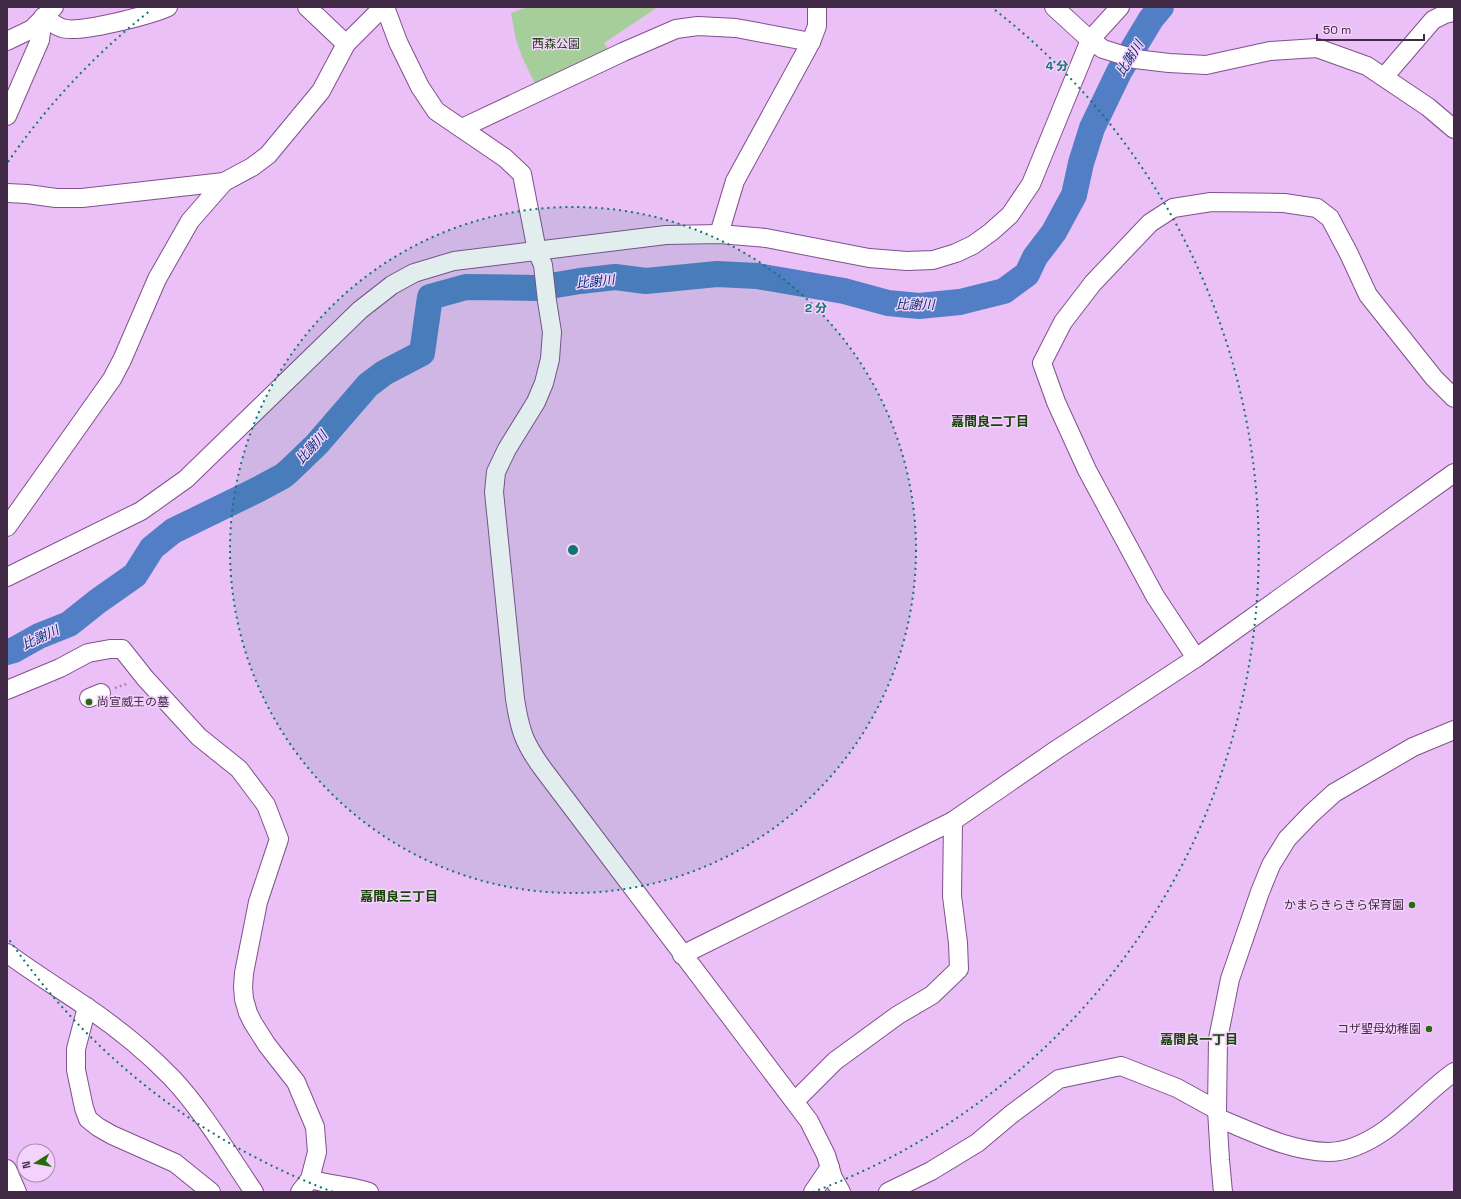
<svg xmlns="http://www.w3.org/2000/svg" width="1461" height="1199" viewBox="0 0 1461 1199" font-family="'Space Grotesk','Noto Sans JP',sans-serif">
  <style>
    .green { fill: #a6ce9b }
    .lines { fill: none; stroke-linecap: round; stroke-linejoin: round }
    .river { stroke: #517ec5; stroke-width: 26 }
    .minor-casing { stroke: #81508d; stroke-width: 20 }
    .path { stroke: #aa87b3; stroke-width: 2.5; stroke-dasharray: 2 3; stroke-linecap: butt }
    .minor { stroke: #fff; stroke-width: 18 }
    .ring { fill: none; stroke: #0f766e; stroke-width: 2; stroke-dasharray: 2 4 }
    .poi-dot { fill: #256c08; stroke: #f3d2fb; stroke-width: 1.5 }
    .labels { text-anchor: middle; stroke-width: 3; stroke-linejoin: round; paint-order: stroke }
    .park-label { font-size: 12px; fill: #204714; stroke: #f3d2fb }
    .poi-label { font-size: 12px; fill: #402a45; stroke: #f3d2fb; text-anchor: end }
    .water-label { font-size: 13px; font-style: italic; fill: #063272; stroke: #f3d2fb }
    .neighbourhood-label { font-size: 13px; font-weight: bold; fill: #174408; stroke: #f3d2fb }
    .centre { fill: #0f766e; stroke: #f3d2fb; stroke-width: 2 }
    .ring-label { font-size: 12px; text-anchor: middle; font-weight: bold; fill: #0f766e; stroke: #f3d2fb; stroke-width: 3; stroke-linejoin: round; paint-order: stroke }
  </style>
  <rect width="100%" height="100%" fill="#ebc0f6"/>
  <polygon class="green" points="528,7 658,7 604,43 613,56 539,92 523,59 516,40 511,13"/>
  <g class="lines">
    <polyline class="river" points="7,652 14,650 39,636 69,624 98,601 135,575 152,548 173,531 257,490 283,476 289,471 317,444 368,385 384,373 422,353 430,297 466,287 538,288 580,281 615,277 646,281 717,274 757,276 844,291 888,303 919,306 960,302 1004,291 1027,274 1035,257 1054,232 1074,195 1081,163 1092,128 1119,72 1151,19 1161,7"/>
    <g class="minor-casing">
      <g id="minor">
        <polyline points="307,7 346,44"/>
        <path d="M 385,7 L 398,42 L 420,87 L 436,111 L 505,158 L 522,174 L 537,251 L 543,265 L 547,301 L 552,332 L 550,359 L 544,383 L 536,402 L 507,449 L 496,472 L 494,492 L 515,699 C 520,731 524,743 543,769 L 809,1121 L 826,1155 L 833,1178 L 841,1192"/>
        <polyline points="1054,7 1090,40 1103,49 1135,59 1169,63 1206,65 1270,51 1317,48 1367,66 1428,107 1454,129"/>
        <polyline points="7,41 32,29 54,7"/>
        <polyline points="1384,77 1433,20 1445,14 1454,12"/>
        <path d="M 7,116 L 40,40 L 43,17 C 49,21 56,26 62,28 C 78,34 150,15 168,7"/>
        <polyline points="462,128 623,52 676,29 698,26 736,28 811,42"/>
        <polyline points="7,193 27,194 56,198 82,198 224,182"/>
        <polyline points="719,234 735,181 811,42 817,26 817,7"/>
        <polyline points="7,527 112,379 122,360 157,279 190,221 224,182 252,167 268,155 321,91 346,44 383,7"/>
        <polyline points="7,577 141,511 186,479 360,310 392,285 414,273 454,261 666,235 719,234 766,238 869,258 907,261 933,260 956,253 973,245 991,232 1010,215 1031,184 1090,40 1120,7"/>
        <polyline points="1196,658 1155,596 1087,470 1056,402 1042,363 1063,322 1093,283 1150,223 1173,208 1211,202 1284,203 1317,208 1330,218 1349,254 1368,295 1434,378 1454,398"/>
        <polyline points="7,690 60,668 88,653 110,649 122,649 145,678 199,737 239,769 266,805 279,839 258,902 244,973 243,987 244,999 248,1013 253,1023 267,1045 296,1082 315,1127 317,1152 310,1179 300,1192"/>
        <polyline points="89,698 101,693"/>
        <path d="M 7,953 C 32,972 59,988 85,1006 C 116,1027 146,1051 172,1078 C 203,1111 228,1154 254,1192"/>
        <polyline points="682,955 953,821 1056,750 1196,658 1454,473"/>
        <polyline points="87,1007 76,1049 76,1070 84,1108 88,1119 98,1127 112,1135 175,1163 211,1192"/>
        <polyline points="795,1101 835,1061 898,1015 932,995 959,969 958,943 952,896 953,821"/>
        <path d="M 1218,1118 C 1253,1132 1289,1151 1328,1152 C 1348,1152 1368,1142 1384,1131 C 1409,1113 1429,1090 1454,1072"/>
        <polyline points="7,1169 17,1192"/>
        <path d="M 310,1179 C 330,1185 350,1186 369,1192"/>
        <polyline points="813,1192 830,1167"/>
        <polyline points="888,1192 931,1171 977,1143 1013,1113 1059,1079 1121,1066 1177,1088 1217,1110"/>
        <polyline points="1223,1192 1220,1160 1217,1110 1218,1039 1230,979 1260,892 1271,865 1287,839 1311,814 1334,793 1413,747 1454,730"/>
      </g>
    </g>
    <polyline class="path" points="115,688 129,683"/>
    <use href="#minor" class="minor"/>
  </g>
  <circle cx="573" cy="550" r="343" fill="#0f766e" fill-opacity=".12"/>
  <g class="ring">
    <circle cx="573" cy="550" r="343"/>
    <path d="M333 1192A685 685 0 0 1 8 938M8 162A685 685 0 0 1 151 10M995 10A685 685 0 0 1 813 1192"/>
  </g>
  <g class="poi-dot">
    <circle cx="89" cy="702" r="4"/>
    <circle cx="1412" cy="905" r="4"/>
    <circle cx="1429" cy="1029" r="4"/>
  </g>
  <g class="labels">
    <g class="park-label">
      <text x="556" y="48">西森公園</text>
    </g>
    <g class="poi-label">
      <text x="97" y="706" text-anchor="start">尚宣威王の墓</text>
      <text x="1404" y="909">かまらきらきら保育園</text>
      <text x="1421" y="1033">コザ聖母幼稚園</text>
    </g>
    <g class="water-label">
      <text transform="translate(1129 58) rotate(-58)" y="5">比謝川</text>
      <text transform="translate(595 281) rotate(-6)" y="5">比謝川</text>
      <text x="915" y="309">比謝川</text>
      <text transform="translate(311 447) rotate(-48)" y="5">比謝川</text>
      <text transform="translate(40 637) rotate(-25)" y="5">比謝川</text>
    </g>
    <g class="neighbourhood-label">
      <text x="990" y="426">嘉間良二丁目</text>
      <text x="399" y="901">嘉間良三丁目</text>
      <text x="1199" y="1044">嘉間良一丁目</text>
    </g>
  </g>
  <circle cx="573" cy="550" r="6" class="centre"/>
  <g class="ring-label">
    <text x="1057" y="70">4 分</text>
    <text x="816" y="312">2 分</text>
  </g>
  <rect width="1461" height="1199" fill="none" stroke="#402a45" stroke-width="16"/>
  <g transform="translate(36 1163) rotate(259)"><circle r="19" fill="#f3d2fb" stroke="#ab8fb2"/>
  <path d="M0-3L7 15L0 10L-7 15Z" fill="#256c08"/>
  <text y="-6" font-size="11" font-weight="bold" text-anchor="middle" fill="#402a45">N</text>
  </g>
  <path d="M1317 34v6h107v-6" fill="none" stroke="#402a45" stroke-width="2"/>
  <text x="1323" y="34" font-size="12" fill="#402a45" stroke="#f3d2fb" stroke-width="3" paint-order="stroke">50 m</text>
</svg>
